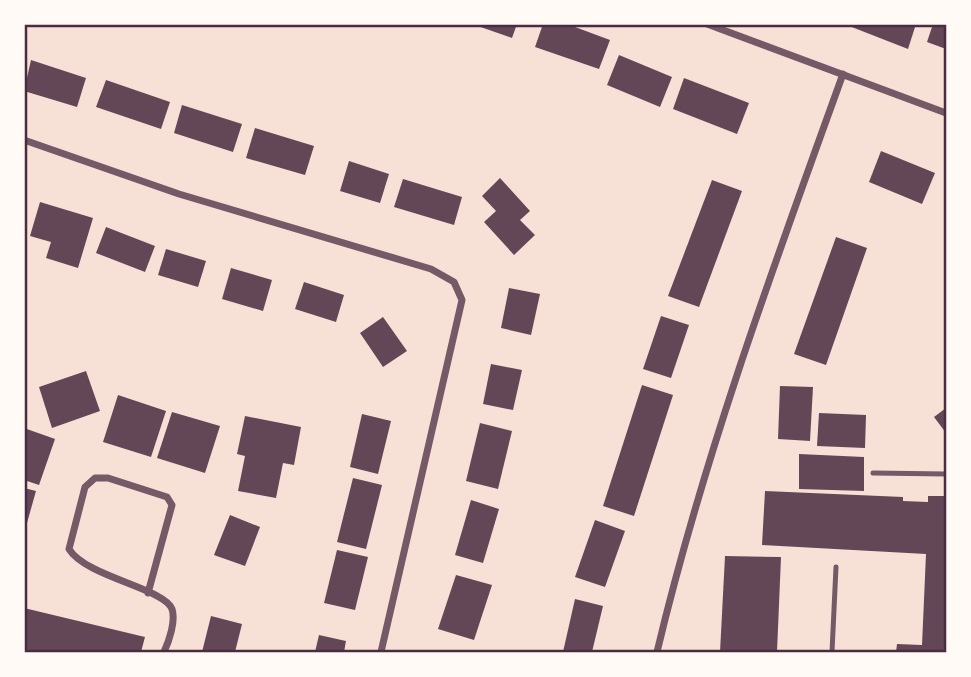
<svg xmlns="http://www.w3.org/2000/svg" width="971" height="677" viewBox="0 0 971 677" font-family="'Golos Text',sans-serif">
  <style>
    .building { fill: #644757 }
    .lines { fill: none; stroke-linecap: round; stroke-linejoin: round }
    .service { stroke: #755966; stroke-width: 5 }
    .minor { stroke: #755966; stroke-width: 7 }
    .neatline { fill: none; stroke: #4a2c40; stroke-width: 2.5 }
  </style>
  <rect width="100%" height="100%" fill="#f7e1d7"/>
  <g class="building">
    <polygon points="472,24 517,24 512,38"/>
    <polygon points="543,24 567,24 610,40 599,69 535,47"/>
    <polygon points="844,24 916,24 908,49"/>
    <polygon points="933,24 946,24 946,49 927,42"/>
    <polygon points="619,55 672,77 660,107 607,85"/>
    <polygon points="31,60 86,78 77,107 24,91"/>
    <polygon points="684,78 749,103 737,134 673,109"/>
    <polygon points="106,80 170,102 161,129 96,107"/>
    <polygon points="182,105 242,124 233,152 174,133"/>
    <polygon points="255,128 314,146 305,175 246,158"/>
    <polygon points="881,151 935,173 922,204 869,182"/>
    <polygon points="349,161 389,174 380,203 340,191"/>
    <polygon points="500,178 530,211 520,220 535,235 514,255 484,222 496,211 482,196"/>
    <polygon points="403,179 462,197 454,225 394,207"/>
    <polygon points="712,180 742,191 699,307 668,296"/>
    <polygon points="40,202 93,218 78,268 46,258 51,242 30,236"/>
    <polygon points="106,227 155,246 145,272 96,253"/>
    <polygon points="836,237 867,248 826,365 794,354"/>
    <polygon points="166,249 206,261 198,287 158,275"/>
    <polygon points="231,268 272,280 263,311 222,299"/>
    <polygon points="304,282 344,295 336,322 295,309"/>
    <polygon points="509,288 540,294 531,335 501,328"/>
    <polygon points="661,316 689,325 671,378 643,369"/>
    <polygon points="383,317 407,351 383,367 360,333"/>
    <polygon points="491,364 522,370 513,410 483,404"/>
    <polygon points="86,371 100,411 52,428 39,387"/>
    <polygon points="642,385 673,395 634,516 603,506"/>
    <polygon points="780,386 813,387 810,441 778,439"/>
    <polygon points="118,395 166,411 151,457 103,442"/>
    <polygon points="946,408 946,433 934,417"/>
    <polygon points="172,412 220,426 205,473 157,458"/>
    <polygon points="819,413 866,415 865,448 817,446"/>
    <polygon points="362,414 391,421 378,474 350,467"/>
    <polygon points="245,416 301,427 294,465 283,463 276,498 238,491 245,456 237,454"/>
    <polygon points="480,423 512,431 498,489 466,481"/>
    <polygon points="24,428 55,439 39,485 24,480"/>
    <polygon points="799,454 864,457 864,491 799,489"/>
    <polygon points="353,478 382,485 366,549 337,542"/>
    <polygon points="24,488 36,491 25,530 24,530"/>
    <polygon points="765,491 903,497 903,501 928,502 928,496 946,496 946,652 896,652 897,644 922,645 926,554 762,545"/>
    <polygon points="471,500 499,509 483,563 455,555"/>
    <polygon points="230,515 260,527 245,566 214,555"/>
    <polygon points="595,520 625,531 605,587 575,577"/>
    <polygon points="337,550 368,557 355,610 324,603"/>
    <polygon points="725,556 781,557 777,652 720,652"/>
    <polygon points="456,575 492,585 474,640 438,629"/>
    <polygon points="575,599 603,606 592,652 563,652"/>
    <polygon points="24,608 145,637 141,652 24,652"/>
    <polygon points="211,616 242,624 235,652 202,652"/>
    <polygon points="319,635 346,641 344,652 315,652"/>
  </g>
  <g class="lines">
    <g class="service">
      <polyline points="873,473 946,474"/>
      <polyline points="832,652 836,567"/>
    </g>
    <g class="minor">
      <polyline points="707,24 946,113"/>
      <polyline points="24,140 179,194 431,269 454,282 462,300 381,652"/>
      <path d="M 148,593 L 172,505 L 167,497 L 108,478 L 95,478 L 85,487 L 69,549 C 86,577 164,588 172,609 C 176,621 169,641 164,652"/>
      <path d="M 657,652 C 704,455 774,265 843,74"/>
    </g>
  </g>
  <rect width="971" height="677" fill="none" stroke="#fffaf5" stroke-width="52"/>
  <rect x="26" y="26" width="919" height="625" class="neatline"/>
</svg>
